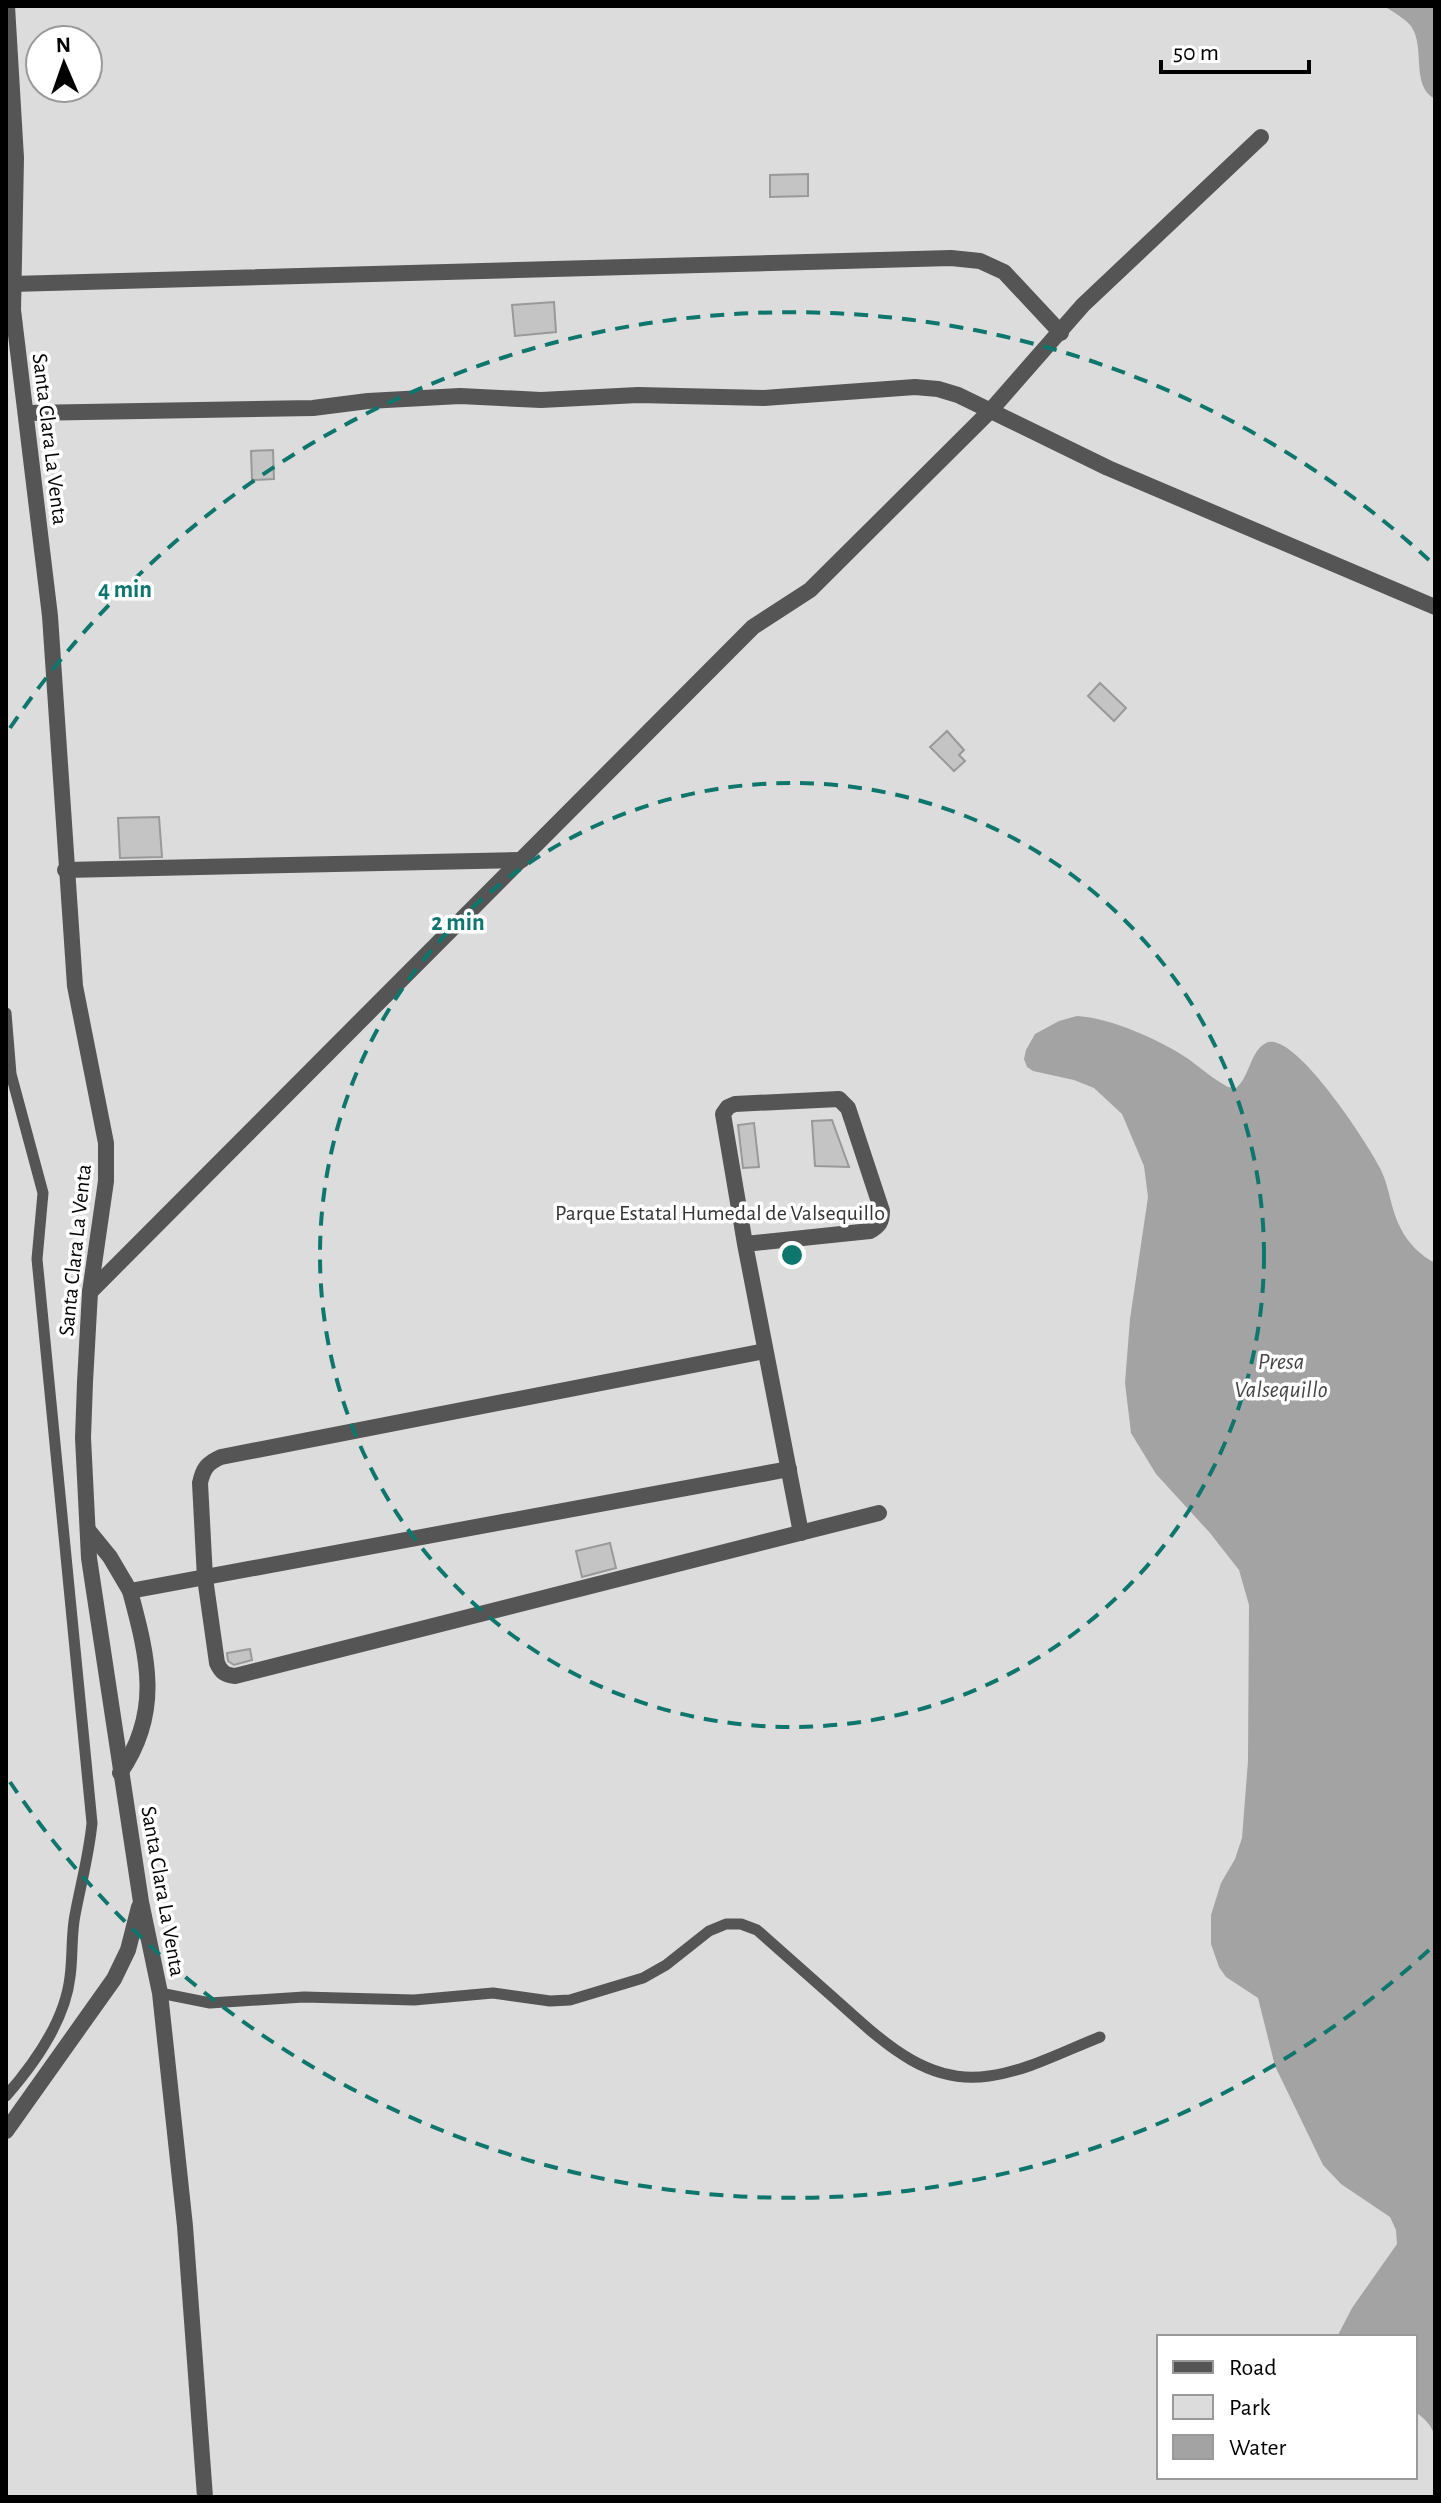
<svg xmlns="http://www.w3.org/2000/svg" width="1441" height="2503" viewBox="0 0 1441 2503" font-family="'Alegreya Sans',sans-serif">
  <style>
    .green { fill: #dcdcdc; fill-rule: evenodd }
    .water { fill: #a3a3a3 }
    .building { fill: #c4c4c4; stroke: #999; stroke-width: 2 }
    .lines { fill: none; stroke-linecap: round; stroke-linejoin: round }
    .lane { stroke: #555; stroke-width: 11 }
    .street { stroke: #555; stroke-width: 16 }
    .ring { fill: none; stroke: #0f766e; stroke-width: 4; stroke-dasharray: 14 10 }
    .labels { text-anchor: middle; stroke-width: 7; stroke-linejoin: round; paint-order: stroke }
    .street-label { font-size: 22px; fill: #000; stroke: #fff }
    .park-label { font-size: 22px; fill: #333; stroke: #fff }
    .water-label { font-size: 24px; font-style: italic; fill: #444; stroke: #fff }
    .centre { fill: #0f766e; stroke: #fff; stroke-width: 4 }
    .ring-label { font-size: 24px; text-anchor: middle; font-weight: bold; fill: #0f766e; stroke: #fff; stroke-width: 7; stroke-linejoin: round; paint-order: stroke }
  </style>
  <rect width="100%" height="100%" fill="#fff"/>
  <path class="green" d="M 6,6 L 1435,6 L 1435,2497 L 6,2497 ZM 40,40 L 88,40 L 88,88 L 40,88 ZM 1159,2337 L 1415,2337 L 1415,2477 L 1159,2477 Z"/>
  <g class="water">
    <path d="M 1384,6 L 1435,6 L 1435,99 C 1410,86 1426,47 1411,26 C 1404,18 1393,12 1384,6 Z"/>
    <path d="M 1077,1016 C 1111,1018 1158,1039 1187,1058 C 1201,1068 1213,1079 1228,1087 L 1236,1088 C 1250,1077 1250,1051 1266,1043 C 1294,1029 1370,1147 1381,1170 C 1390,1189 1391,1211 1401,1229 C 1408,1243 1421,1256 1435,1263 L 1435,2437 C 1432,2426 1425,2418 1415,2412 L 1415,2337 L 1337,2337 L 1352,2308 L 1397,2244 L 1396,2230 L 1390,2217 L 1341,2184 L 1323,2165 L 1275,2066 L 1258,1998 L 1226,1977 L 1219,1967 L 1211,1944 L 1211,1915 L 1221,1883 L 1235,1859 L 1242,1838 L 1248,1761 L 1249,1605 L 1239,1570 L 1210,1533 L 1156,1474 L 1131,1433 L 1125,1383 L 1130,1319 L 1148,1197 L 1144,1166 L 1122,1114 L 1094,1088 L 1074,1080 L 1033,1071 L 1027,1067 L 1024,1059 L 1026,1050 L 1035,1034 L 1059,1021 Z"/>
  </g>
  <g class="building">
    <polygon points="808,174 808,196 770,197 770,175"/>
    <polygon points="554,302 556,332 515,336 512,305"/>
    <polygon points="273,450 274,479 252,480 251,451"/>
    <polygon points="1100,683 1126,708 1114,721 1088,696"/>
    <polygon points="947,731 964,750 959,755 965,761 954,771 930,747"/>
    <polygon points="159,817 162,857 120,858 118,818"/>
    <polygon points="832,1120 849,1167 815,1166 812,1121"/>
    <polygon points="754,1123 759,1167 743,1168 738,1125"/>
    <polygon points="610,1543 616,1568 582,1577 576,1551"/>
    <polygon points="250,1649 252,1660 234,1665 228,1661 227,1653"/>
  </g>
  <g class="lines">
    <g class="lane">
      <path d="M 6,1013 L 11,1074 L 43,1193 L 37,1259 L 92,1823 C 89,1855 81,1883 75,1915 C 71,1935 73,1956 70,1977 C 65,2021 35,2063 6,2096"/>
      <path d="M 160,1993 L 210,2003 L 304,1997 L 414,2000 L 493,1993 L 550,2001 L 570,2000 L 643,1978 L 666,1965 L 709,1931 L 726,1924 L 741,1924 L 757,1930 C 783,1953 809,1976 835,1999 C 879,2038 925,2086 989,2076 C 1027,2071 1064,2051 1100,2037"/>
    </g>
    <g class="street">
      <polyline points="7,6 16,158 13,310 50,616 75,986 106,1143 106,1181 90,1292 85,1382 83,1438 89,1558 141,1902 160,1993 185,2226 205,2497"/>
      <polyline points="12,284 951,258 980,261 1004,272 1061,333"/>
      <polyline points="27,413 313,408 368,401 460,396 541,400 638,395 764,398 915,387 938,389 958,395 1108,468 1435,607"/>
      <polyline points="65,870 522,860"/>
      <path d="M 745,1244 L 870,1231 C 879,1226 882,1222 882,1211 L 848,1108 L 839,1099 L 735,1104 L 728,1107 L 723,1114 L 745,1244 L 801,1533"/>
      <polyline points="90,1292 753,627 810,590 991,410 1083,305 1261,137"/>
      <path d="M 765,1351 L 221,1457 C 207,1463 203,1469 200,1483 L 205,1578 L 217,1663 C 221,1672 225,1675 235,1676 L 879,1513"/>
      <polyline points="88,1530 110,1557 130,1591 789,1469"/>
      <path d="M 120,1773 C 162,1712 148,1658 130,1591"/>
      <polyline points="6,2131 114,1979 128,1950 139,1907"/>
    </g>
  </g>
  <g class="ring">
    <circle cx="792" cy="1255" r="472"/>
    <path d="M1429 1950A943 943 0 0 1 10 1782M10 728A943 943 0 0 1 1429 560"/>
  </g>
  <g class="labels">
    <g class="street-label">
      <text transform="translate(51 439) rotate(83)" y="8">Santa Clara La Venta</text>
      <text transform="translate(74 1250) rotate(-84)" y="8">Santa Clara La Venta</text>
      <text transform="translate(164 1891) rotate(80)" y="8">Santa Clara La Venta</text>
    </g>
    <g class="park-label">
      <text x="720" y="1220">Parque Estatal Humedal de Valsequillo</text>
    </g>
    <g class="water-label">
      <text x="1281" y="1369">Presa<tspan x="1281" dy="28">Valsequillo</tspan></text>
    </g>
  </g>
  <circle cx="792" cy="1255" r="12" class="centre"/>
  <g class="ring-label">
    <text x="125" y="597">4 min</text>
    <text x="458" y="930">2 min</text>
  </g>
  <rect width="1441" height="2503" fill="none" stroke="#000000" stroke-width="16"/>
  <rect x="1157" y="2335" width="260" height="144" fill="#ffffff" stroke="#999999" stroke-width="2"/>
  <rect x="1173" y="2361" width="40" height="12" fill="#555555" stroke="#999999" stroke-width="2"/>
  <text x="1229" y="2375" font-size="24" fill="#000000">Road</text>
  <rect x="1173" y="2395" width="40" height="24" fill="#dcdcdc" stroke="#999999" stroke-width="2"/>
  <text x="1229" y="2415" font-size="24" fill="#000000">Park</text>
  <rect x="1173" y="2435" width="40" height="24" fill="#a3a3a3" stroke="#999999" stroke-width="2"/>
  <text x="1229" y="2455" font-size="24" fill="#000000">Water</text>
  <g transform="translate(64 64) rotate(358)"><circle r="38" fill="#ffffff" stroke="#999999" stroke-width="2"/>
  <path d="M0-6L14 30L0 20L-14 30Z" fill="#000000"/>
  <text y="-12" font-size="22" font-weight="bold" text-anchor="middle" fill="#000000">N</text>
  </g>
  <path d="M1161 60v12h148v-12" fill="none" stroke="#000000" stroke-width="4"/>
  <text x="1173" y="60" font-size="24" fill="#000000" stroke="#ffffff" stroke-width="6" paint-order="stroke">50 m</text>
</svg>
